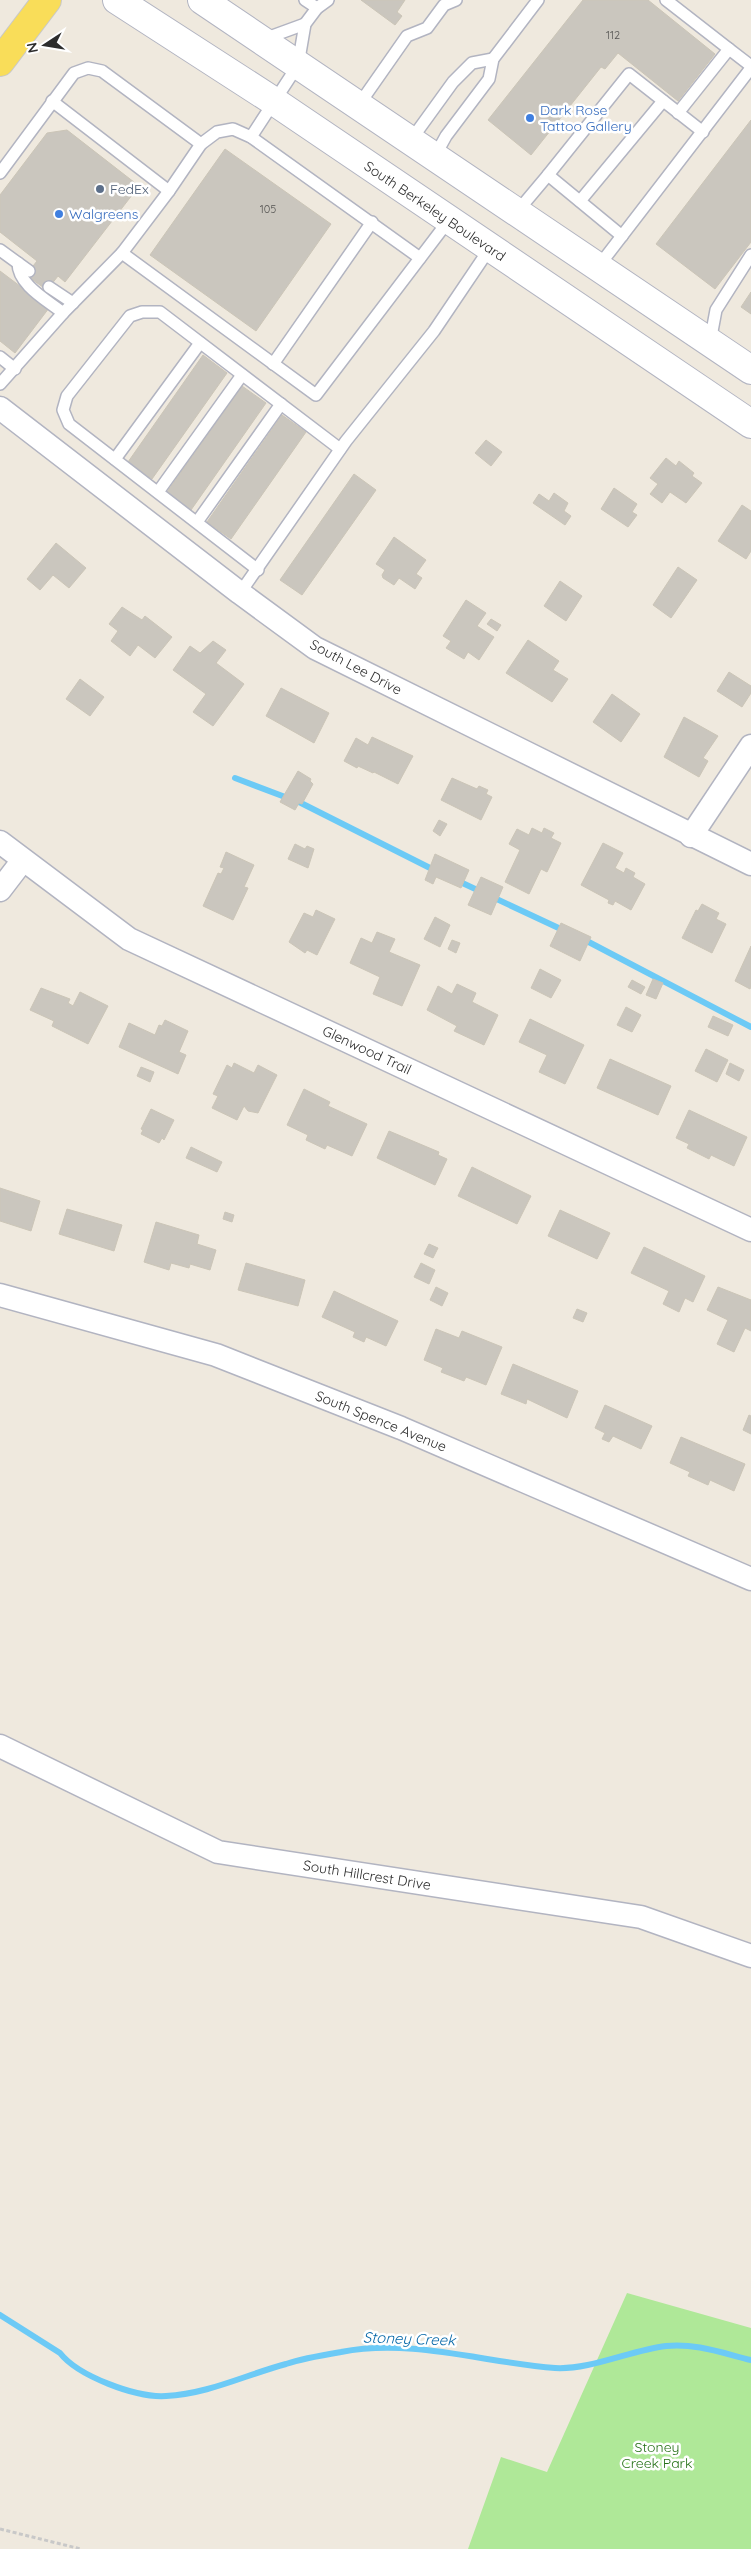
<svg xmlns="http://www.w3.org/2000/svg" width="751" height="2549" viewBox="0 0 751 2549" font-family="Quicksand,sans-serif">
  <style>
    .green { fill: #afe898 }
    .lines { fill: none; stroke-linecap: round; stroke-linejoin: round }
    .stream { stroke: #6ccaf6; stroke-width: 6 }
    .building { fill: #cac6be; stroke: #cbc5b7 }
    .lane-casing { stroke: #b2b4c1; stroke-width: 14 }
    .street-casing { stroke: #b2b4c1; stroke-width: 25 }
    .secondary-casing { stroke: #b2b4c1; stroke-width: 30 }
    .primary-casing { stroke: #c8c8c8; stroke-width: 30 }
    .path { stroke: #c8c8c8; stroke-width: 3; stroke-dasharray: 4 2.5; stroke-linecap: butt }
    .lane { stroke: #fff; stroke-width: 11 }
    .street { stroke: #fff; stroke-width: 22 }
    .secondary { stroke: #fff; stroke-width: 28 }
    .primary { stroke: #f9dd59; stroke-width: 28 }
    .shop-dot { fill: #3f7fe0; stroke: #fff; stroke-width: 2 }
    .service-dot { fill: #5c6f8a; stroke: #fff; stroke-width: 2 }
    .labels { text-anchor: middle; stroke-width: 5; stroke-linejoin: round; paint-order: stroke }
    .number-label { font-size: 11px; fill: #545351 }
    .shop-label { font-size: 14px; fill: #366cbe; stroke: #fff; text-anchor: start }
    .service-label { font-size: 14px; fill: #4e5e75; stroke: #fff; text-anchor: start }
    .street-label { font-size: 14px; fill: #2d2d2d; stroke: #fff }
    .park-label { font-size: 14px; fill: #247016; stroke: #fff }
    .water-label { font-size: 15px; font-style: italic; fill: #0567a8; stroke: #fff }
  </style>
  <rect width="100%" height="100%" fill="#efe9de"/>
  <polygon class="green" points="627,2293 751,2328 751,2549 468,2549 501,2457 547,2472"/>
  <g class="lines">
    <g class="stream">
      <polyline points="235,778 301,803 436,871"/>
      <polyline points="456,880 565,931"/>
      <polyline points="583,939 751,1027"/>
      <path d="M 0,2315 L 60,2353 C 78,2376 136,2398 166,2396 C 208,2394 245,2375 286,2364 C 304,2358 323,2355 341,2352 C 413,2338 485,2363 555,2368 C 591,2370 631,2350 666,2346 C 696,2343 722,2353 751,2360"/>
    </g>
  </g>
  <g class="building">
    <polygon points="361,0 405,0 397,12 402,16 395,25"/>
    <polygon points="583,0 648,0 715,54 678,101 618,53 605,69 601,67 531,155 488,120"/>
    <polygon points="751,120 751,242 715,289 656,244"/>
    <polygon points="67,130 139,186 65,282 58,276 47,290 26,275 37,261 0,232 0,195 47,133"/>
    <polygon points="225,149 331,224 256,331 150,255"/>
    <polygon points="0,271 49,308 15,353 0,341"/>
    <polygon points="751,292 751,314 741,307"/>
    <polygon points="203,355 227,373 152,479 128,462"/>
    <polygon points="242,386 266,403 191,510 167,492"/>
    <polygon points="282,415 306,432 231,539 207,522"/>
    <polygon points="486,440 502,452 491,466 475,453"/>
    <polygon points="666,458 676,466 679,461 694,473 692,476 702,483 686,503 670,492 662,503 650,494 658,484 650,478"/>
    <polygon points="354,474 376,490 302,595 280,580"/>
    <polygon points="614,488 637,504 632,512 637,515 628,527 601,509"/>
    <polygon points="554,493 568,503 564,511 571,516 565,525 533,503 539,494 549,501"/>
    <polygon points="742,505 751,511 751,551 746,559 718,541"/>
    <polygon points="394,537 426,560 416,574 422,578 415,589 399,578 394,585 383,578 382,575 385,570 376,564"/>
    <polygon points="56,543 86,568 69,588 53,575 40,590 27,579"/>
    <polygon points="678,567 697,580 671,618 653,605"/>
    <polygon points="560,581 582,596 566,621 544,606"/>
    <polygon points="466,600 486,613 477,626 494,637 479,660 468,652 464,659 446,648 451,641 443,636"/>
    <polygon points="122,607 142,620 145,616 172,637 155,658 138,645 130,656 111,641 118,631 109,624"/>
    <polygon points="491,619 501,625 497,631 487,624"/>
    <polygon points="528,640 559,661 553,670 568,679 552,702 506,673"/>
    <polygon points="213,641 226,650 216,663 244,684 213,726 193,712 206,694 173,670 190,646 200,653"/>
    <polygon points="729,672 751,686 751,693 742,707 717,691"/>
    <polygon points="80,679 104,697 90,716 66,699"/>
    <polygon points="281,688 329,713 314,743 266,716"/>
    <polygon points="612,694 640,714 621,742 593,722"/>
    <polygon points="684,717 718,736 703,758 708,761 699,777 664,757"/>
    <polygon points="372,737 413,756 398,784 374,772 373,773 358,766 357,768 344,761 356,738 368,745"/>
    <polygon points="298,771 311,779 310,781 313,784 302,804 299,803 295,810 280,802"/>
    <polygon points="452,778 477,789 479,786 488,790 486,794 492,797 481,820 441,800"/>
    <polygon points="439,820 447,824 440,836 433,831"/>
    <polygon points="532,828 542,833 544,828 554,833 551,838 561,843 547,872 541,869 529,894 505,882 520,850 509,844 517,829 529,835"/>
    <polygon points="603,843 623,853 615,868 624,873 626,868 635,873 633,877 645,884 631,910 615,901 613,905 608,903 609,900 581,885"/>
    <polygon points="295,844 305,849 307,846 314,849 308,868 288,859"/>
    <polygon points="226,852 254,865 244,887 248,888 233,920 203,906 218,873 221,874 224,868 220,867"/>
    <polygon points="435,854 469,870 461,888 436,877 433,884 425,880"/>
    <polygon points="481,877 503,887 491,915 468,905"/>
    <polygon points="702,904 719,913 716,919 726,924 712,953 682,938 696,910 698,911"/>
    <polygon points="316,910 335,919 317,955 307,950 305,953 289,942 304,913 313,917"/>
    <polygon points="435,917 450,925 440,947 424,939"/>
    <polygon points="561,923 591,937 580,961 550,946"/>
    <polygon points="377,932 395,939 389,952 420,965 402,1006 373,994 380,977 350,963 361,938 372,943"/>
    <polygon points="452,940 460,943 456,953 448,949"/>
    <polygon points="751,946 751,987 750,989 735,981"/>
    <polygon points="540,969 561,980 551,998 531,988"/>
    <polygon points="653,979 663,983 656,999 646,995"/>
    <polygon points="632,980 645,987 641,994 628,987"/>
    <polygon points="457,984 476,993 472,1002 498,1015 484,1045 454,1031 457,1026 427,1010 438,986 452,994"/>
    <polygon points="41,988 70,999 68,1003 73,1006 80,992 108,1006 88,1044 52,1026 54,1021 30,1010"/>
    <polygon points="626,1007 641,1015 632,1032 617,1025"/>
    <polygon points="713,1016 733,1025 728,1036 708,1027"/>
    <polygon points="530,1019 584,1045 565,1084 539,1072 547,1055 519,1042"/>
    <polygon points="165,1020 188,1031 179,1052 186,1055 178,1074 119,1047 129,1023 155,1035 159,1025 162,1026"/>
    <polygon points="706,1049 728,1060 717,1082 695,1071"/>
    <polygon points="610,1059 671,1086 658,1115 597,1088"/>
    <polygon points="234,1063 254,1073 258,1065 277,1075 258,1113 248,1111 244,1106 237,1120 212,1108 218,1096 213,1094 227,1065 232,1068"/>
    <polygon points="730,1063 744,1070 739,1081 726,1074"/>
    <polygon points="141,1067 154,1072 150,1082 137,1076"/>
    <polygon points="304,1089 330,1102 328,1106 367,1124 352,1156 327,1145 325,1149 306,1140 308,1135 287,1125"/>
    <polygon points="151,1109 174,1120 164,1140 162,1138 159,1143 141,1134 143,1130 141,1129"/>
    <polygon points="689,1110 747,1137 734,1166 711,1155 709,1159 687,1148 689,1144 676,1138"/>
    <polygon points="389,1131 439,1152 438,1155 447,1159 435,1185 377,1158"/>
    <polygon points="191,1147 222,1162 217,1172 186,1158"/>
    <polygon points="472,1167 531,1196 517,1224 458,1196"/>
    <polygon points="0,1188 40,1201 31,1231 0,1221"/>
    <polygon points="67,1209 122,1225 114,1251 59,1234"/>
    <polygon points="560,1210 610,1233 597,1259 548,1236"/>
    <polygon points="225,1212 234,1215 232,1222 223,1219"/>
    <polygon points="156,1222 199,1235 197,1244 216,1250 210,1270 190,1264 189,1268 171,1263 169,1270 144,1262"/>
    <polygon points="429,1244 438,1248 433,1258 424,1254"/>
    <polygon points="644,1247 705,1276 693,1302 685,1298 679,1312 663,1304 669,1291 631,1273"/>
    <polygon points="246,1263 305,1280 298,1306 238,1290"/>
    <polygon points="421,1263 435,1270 429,1284 414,1277"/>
    <polygon points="436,1287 448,1293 442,1306 430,1300"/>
    <polygon points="718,1287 751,1300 751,1331 745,1328 734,1352 717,1344 728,1320 707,1310"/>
    <polygon points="334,1291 398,1321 386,1346 366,1337 364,1342 353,1337 355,1332 322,1317"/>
    <polygon points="577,1309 587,1313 583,1322 573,1318"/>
    <polygon points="436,1329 459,1338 462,1331 502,1347 486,1385 466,1377 464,1381 441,1372 443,1368 424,1360"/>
    <polygon points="513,1364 578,1391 567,1418 527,1399 526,1404 501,1394"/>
    <polygon points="605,1405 652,1426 641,1449 613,1436 609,1442 602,1439 605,1433 595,1428"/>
    <polygon points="749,1415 751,1416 751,1434 743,1430"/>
    <polygon points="681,1437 745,1464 734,1491 710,1480 708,1485 688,1476 690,1472 670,1463"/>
  </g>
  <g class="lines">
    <g class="lane-casing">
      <g id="lane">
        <polyline points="305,0 317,8"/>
        <polyline points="666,0 729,49 678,113"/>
        <polyline points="264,39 305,24"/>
        <polyline points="729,49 751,66"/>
        <polyline points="52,101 169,191"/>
        <polyline points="358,106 407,36 427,28 444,5 456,0"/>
        <polyline points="251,137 298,65 305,24 317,8 328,0"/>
        <polyline points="411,140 453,82 472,63 493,59"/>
        <polyline points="435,156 446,136 489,79 493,59 538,0"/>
        <polyline points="0,173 74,73 88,68 102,71 201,144"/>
        <polyline points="580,201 663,101"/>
        <polyline points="516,213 548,175"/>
        <polyline points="622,236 548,175 629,74 703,132"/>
        <polyline points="0,250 29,271"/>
        <polyline points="122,253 316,395 449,220"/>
        <path d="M 18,263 C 18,285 47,300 63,313"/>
        <polyline points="598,267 751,68"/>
        <polyline points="49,287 73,303"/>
        <polyline points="710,342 716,310 751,255"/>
        <polyline points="0,357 15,369"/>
        <polyline points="273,364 372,222"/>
        <polyline points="0,384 63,313 122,253 169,191 201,144 217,132 233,129 251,137 420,258"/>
        <polyline points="115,459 200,343"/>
        <polyline points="158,492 242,375"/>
        <polyline points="197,522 281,404"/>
        <polyline points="258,570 69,424 63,410 67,396 130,316 142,312 160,312 340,449"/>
        <polyline points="240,593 346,441 434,331 490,248"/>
      </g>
    </g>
    <g class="street-casing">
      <g id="street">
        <polyline points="0,408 240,593 315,648 751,864"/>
        <polyline points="691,836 751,746"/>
        <polyline points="0,842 129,939 751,1230"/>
        <polyline points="0,890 23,860"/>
        <polyline points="0,1295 216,1355 401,1428 751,1579"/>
        <polyline points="0,1746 218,1852 641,1917 751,1956"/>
      </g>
    </g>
    <g class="secondary-casing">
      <g id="secondary">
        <polyline points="117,0 275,102 751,424"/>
        <polyline points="202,0 751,370"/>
      </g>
    </g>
    <g class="primary-casing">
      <polyline id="primary" points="0,62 47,0"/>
    </g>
    <polyline class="path" points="0,2529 81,2549"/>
    <use href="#lane" class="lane"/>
    <use href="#street" class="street"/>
    <use href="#secondary" class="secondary"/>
    <use href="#primary" class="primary"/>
  </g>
  <g class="shop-dot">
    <circle cx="530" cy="118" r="5"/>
    <circle cx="59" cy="214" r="5"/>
  </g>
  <circle class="service-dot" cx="100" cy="189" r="5"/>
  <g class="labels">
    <g class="number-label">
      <text x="613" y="39">112</text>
      <text x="268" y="213">105</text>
    </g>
    <g class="shop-label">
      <text x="540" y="115">Dark Rose<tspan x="540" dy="16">Tattoo Gallery</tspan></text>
      <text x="69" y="219">Walgreens</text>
    </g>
    <g class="service-label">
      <text x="110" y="194">FedEx</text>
    </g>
    <g class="street-label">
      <text transform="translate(435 211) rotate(34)" y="5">South Berkeley Boulevard</text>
      <text transform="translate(356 667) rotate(28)" y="5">South Lee Drive</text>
      <text transform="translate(367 1050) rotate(25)" y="5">Glenwood Trail</text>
      <text transform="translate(381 1421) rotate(22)" y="5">South Spence Avenue</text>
      <text transform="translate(367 1875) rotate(9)" y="5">South Hillcrest Drive</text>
    </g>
    <g class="park-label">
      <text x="657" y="2452">Stoney<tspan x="657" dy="16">Creek Park</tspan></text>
    </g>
    <g class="water-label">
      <text transform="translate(409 2339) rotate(2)" y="5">Stoney Creek</text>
    </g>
  </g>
  <g transform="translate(45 45) rotate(258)" stroke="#ffffff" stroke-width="4" paint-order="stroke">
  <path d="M0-4L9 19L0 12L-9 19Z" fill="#2d2d2d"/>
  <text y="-8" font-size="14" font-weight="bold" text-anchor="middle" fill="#2d2d2d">N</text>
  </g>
</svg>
